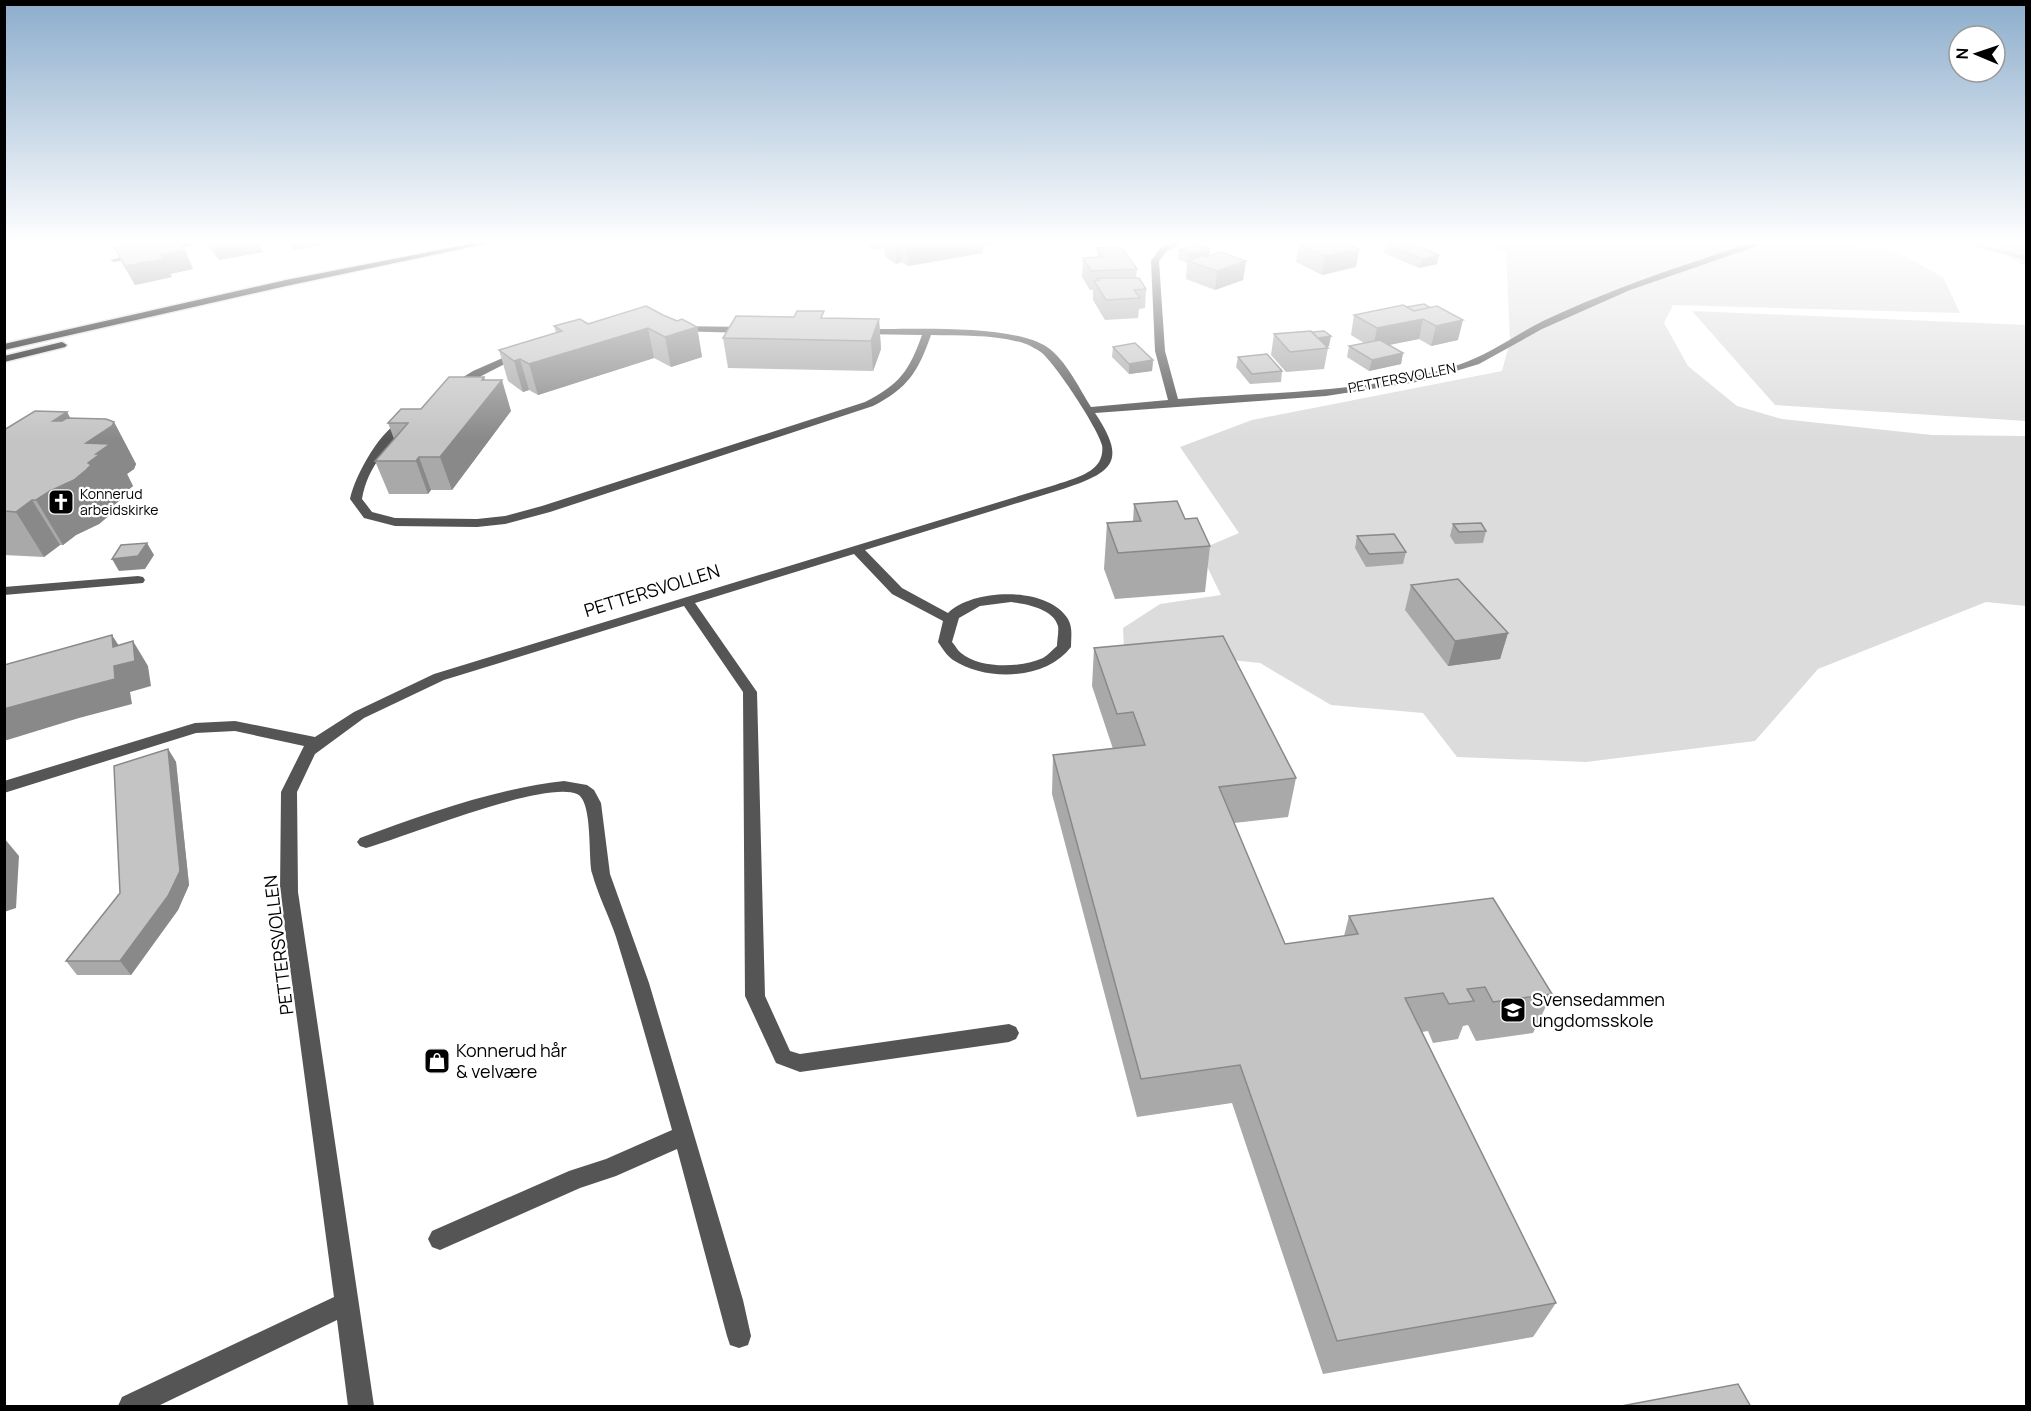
<svg xmlns="http://www.w3.org/2000/svg" width="2031" height="1411" viewBox="0 0 2031 1411" font-family="Manrope,sans-serif">
  <style>
    .green { fill: #dcdcdc }
    .lines { fill: none; stroke-linecap: round; stroke-linejoin: round }
    .stream { fill: #a3a3a3; fill-rule: evenodd }
    .major-casing { stroke: #dbdbdb; stroke-width: 3 }
    .minor { fill: #555; fill-rule: evenodd }
    .major { fill: #000; fill-rule: evenodd }
    .wall { fill: #a9a9a9 }
    .shaded-wall { fill: #898989 }
    .building { fill: #c4c4c4; stroke: #898989; stroke-width: 1.5 }
    .labels { text-anchor: middle; stroke-width: 4.5; stroke-linejoin: round; paint-order: stroke }
    .far-street-label { font-size: 14px; fill: #000; stroke: #fff }
    .far-poi-label { font-size: 14px; fill: #000; stroke: #fff; text-anchor: start }
    .near-street-label { font-size: 18px; fill: #000; stroke: #fff }
    .near-poi-label { font-size: 18px; fill: #000; stroke: #fff; text-anchor: start }
  </style>
  <rect width="100%" height="100%" fill="#fff"/>
  <g class="green">
    <polygon points="1482,243 1843,243 1899,253 1943,277 1960,313 1673,305 1664,323 1688,366 1737,406 1782,419 1932,435 2026,436 2026,606 1986,602 1818,669 1755,741 1586,762 1457,757 1423,713 1331,705 1260,663 1124,649 1123,628 1160,604 1221,595 1199,550 1239,533 1180,447 1252,420 1502,371 1510,341 1506,252"/>
    <polygon points="1988,243 2026,243 2026,267"/>
    <polygon points="1692,311 2026,325 2026,421 1775,405"/>
  </g>
  <g class="lines">
    <polygon class="stream" points="1961,243 1973,243 2026,256 2026,260"/>
    <g class="major-casing">
      <g id="major">
        <polygon points="475,243 489,243 286,286 4,350 4,344 286,280"/>
        <polygon points="62,342 67,345 65,347 4,362 4,356"/>
      </g>
    </g>
    <g class="minor">
      <polygon points="188,243 201,243 161,253 157,251"/>
      <path d="M 1172,243 L 1182,243 L 1166,252 L 1159,261 L 1165,351 L 1178,399 C 1273,392 1367,393 1458,365 C 1488,355 1515,335 1543,321 C 1594,297 1647,277 1700,260 C 1721,253 1745,242 1766,243 L 1630,290 L 1542,329 L 1479,364 L 1423,381 L 1326,396 L 1095,413 C 1127,461 1114,472 1063,489 L 865,550 L 902,588 L 948,613 C 973,588 1048,586 1068,619 C 1073,628 1071,637 1071,647 C 1046,680 987,682 953,660 C 947,656 942,648 938,642 L 943,621 L 892,594 L 854,554 L 695,603 L 757,692 L 765,996 L 790,1051 L 800,1054 L 1009,1024 L 1016,1027 L 1019,1033 L 1016,1039 L 1009,1042 L 800,1072 L 776,1063 L 745,996 L 743,692 L 684,606 L 444,680 L 364,718 L 315,754 L 297,792 L 298,892 L 374,1406 L 348,1406 L 337,1320 L 158,1406 L 118,1406 L 122,1397 L 334,1297 L 280,892 L 281,792 L 304,746 L 235,731 L 196,733 L 4,793 L 4,781 L 195,723 L 235,721 L 315,737 L 354,712 L 434,674 L 1055,485 C 1069,480 1091,475 1099,462 C 1102,457 1103,450 1102,445 C 1098,428 1056,365 1042,353 C 1038,350 1031,346 1026,344 C 996,334 963,336 931,335 C 918,372 908,388 873,406 L 550,512 L 505,524 L 477,527 L 395,526 L 364,518 L 350,499 C 355,475 382,426 406,418 L 411,421 C 390,446 368,464 362,499 L 372,512 L 395,518 L 477,519 L 505,516 L 542,506 L 865,402 C 900,384 909,371 922,335 L 857,334 L 855,332 L 860,329 C 906,330 1011,323 1047,347 C 1066,360 1079,388 1091,407 L 1168,400 L 1155,351 L 1151,261 L 1160,248 ZM 1011,602 C 1025,604 1053,608 1058,626 C 1059,632 1057,640 1057,646 C 1052,650 1048,655 1043,658 C 1021,668 980,669 961,653 C 957,650 955,645 952,642 L 959,618 L 980,606 Z"/>
      <polygon points="138,253 142,255 141,257 114,262 110,260"/>
      <polygon points="678,326 746,327 751,330 746,333 675,331 675,327"/>
      <polygon points="516,352 524,354 456,389 447,387 473,371"/>
      <polygon points="138,576 143,577 145,580 143,583 4,595 4,587"/>
      <path d="M 564,781 L 587,785 L 594,790 L 601,803 L 610,874 L 649,983 L 743,1300 L 751,1336 L 748,1345 L 739,1348 L 730,1345 L 727,1336 L 677,1149 L 616,1176 L 580,1188 L 440,1250 L 432,1247 L 428,1239 L 432,1231 L 569,1171 L 606,1159 L 672,1130 C 654,1066 636,1001 616,937 C 609,916 598,895 592,873 C 588,857 593,801 577,794 C 544,780 405,837 366,848 L 360,846 L 357,842 L 360,838 C 426,814 494,789 564,781 Z"/>
    </g>
    <use href="#major" class="major"/>
  </g>
  <g class="wall">
    <polygon points="207,243 259,243 263,252 219,260 209,248"/>
    <polygon points="288,243 330,243 294,250"/>
    <polygon points="865,243 999,243 983,246 983,253 908,266 901,262 896,264 885,257 884,247 874,250 865,244"/>
    <polygon points="1299,244 1359,249 1356,267 1322,275 1296,262"/>
    <polygon points="1386,244 1439,255 1437,264 1419,268 1384,253"/>
    <polygon points="155,246 185,250 193,269 170,274 172,277 135,285 123,265 114,247"/>
    <polygon points="1097,248 1137,269 1136,278 1146,289 1145,308 1139,309 1138,318 1105,320 1093,300 1093,290 1090,290 1082,277 1083,258 1097,257"/>
    <polygon points="1210,248 1209,256 1246,261 1243,280 1215,290 1186,279 1187,263 1178,259 1179,250"/>
    <polygon points="1424,304 1458,340 1431,346 1419,339 1389,345 1403,353 1401,364 1369,371 1347,357 1349,346 1364,343 1351,335 1354,315"/>
    <polygon points="663,315 697,327 702,357 671,367 654,358 538,395 529,390 523,392 508,381 499,350 556,333 554,326 588,324"/>
    <polygon points="825,318 879,319 881,349 873,371 728,368 723,338"/>
    <polygon points="1274,334 1329,346 1326,347 1328,348 1324,369 1286,372 1271,355"/>
    <polygon points="1113,347 1153,360 1152,371 1129,374 1112,357"/>
    <polygon points="1238,357 1282,371 1281,382 1250,384 1236,367"/>
    <polygon points="484,377 485,380 511,411 452,490 431,490 428,494 389,494 375,461 394,439 388,423 421,409"/>
    <polygon points="67,412 70,418 114,422 136,464 134,469 127,474 133,486 123,494 124,497 114,505 115,508 111,514 99,524 76,535 63,545 60,545 44,557 4,555 4,430"/>
    <polygon points="1134,504 1185,519 1210,546 1205,592 1115,599 1104,569 1107,523 1133,522"/>
    <polygon points="1453,524 1486,531 1483,543 1455,544 1450,536"/>
    <polygon points="1357,536 1406,552 1403,564 1366,567 1355,548"/>
    <polygon points="1411,585 1508,633 1500,659 1448,666 1405,610"/>
    <polygon points="1094,648 1296,778 1288,817 1234,823 1285,944 1344,936 1349,916 1552,994 1533,1033 1476,1041 1468,1025 1463,1026 1458,1039 1433,1043 1428,1031 1422,1032 1556,1303 1533,1337 1323,1374 1232,1103 1137,1117 1052,794 1053,755 1113,749 1092,686"/>
    <polygon points="168,749 176,762 189,885 178,910 131,975 77,975 66,961 120,893"/>
  </g>
  <g class="shaded-wall">
    <polygon points="211,243 259,243 263,252 219,260"/>
    <polygon points="292,243 330,243 294,250"/>
    <polygon points="873,243 884,243 884,247 874,250"/>
    <polygon points="895,243 900,243 901,262 896,264"/>
    <polygon points="906,243 999,243 983,246 983,253 908,266"/>
    <polygon points="1210,248 1209,258 1189,261 1189,254"/>
    <polygon points="1359,249 1356,267 1322,275 1325,256"/>
    <polygon points="185,250 193,269 170,274 172,277 135,285 125,266 161,255"/>
    <polygon points="1439,255 1437,264 1419,268 1422,259"/>
    <polygon points="1246,261 1243,280 1215,290 1217,271"/>
    <polygon points="879,319 881,349 873,371 871,341"/>
    <polygon points="1423,319 1419,339 1373,348 1377,328"/>
    <polygon points="1463,320 1458,340 1431,346 1436,326"/>
    <polygon points="697,327 702,357 671,367 665,337"/>
    <polygon points="648,328 654,358 538,395 529,364"/>
    <polygon points="1331,336 1329,346 1312,349 1313,338"/>
    <polygon points="1403,353 1401,364 1369,371 1372,360"/>
    <polygon points="520,359 529,390 523,392 514,361"/>
    <polygon points="1153,360 1152,371 1129,374 1129,364"/>
    <polygon points="484,377 490,395 502,380 511,411 452,490 440,457 482,380"/>
    <polygon points="67,412 90,454 53,421"/>
    <polygon points="114,422 136,464 134,469 127,474 133,486 123,494 124,497 114,505 115,508 111,514 99,524 76,535 63,545 36,500 88,463 86,443"/>
    <polygon points="419,457 431,490 428,494 416,461"/>
    <polygon points="32,500 60,545 44,557 16,512"/>
    <polygon points="147,543 154,555 145,569 119,571 112,559"/>
    <polygon points="1508,633 1500,659 1448,666 1455,641"/>
    <polygon points="112,635 128,660 133,641 148,666 151,686 130,692 132,704 79,718 4,741 4,709 113,647"/>
    <polygon points="168,749 176,762 189,885 178,910 131,975 120,961"/>
    <polygon points="4,838 19,856 16,908 4,912"/>
  </g>
  <g class="building">
    <polygon points="136,243 152,243 155,246 173,243 179,243 185,250 161,255 163,259 125,266 114,247"/>
    <polygon points="1305,243 1346,243 1359,249 1325,256 1299,244"/>
    <polygon points="1392,243 1410,243 1439,255 1422,259 1386,244"/>
    <polygon points="1198,244 1210,248 1189,254 1179,250"/>
    <polygon points="1121,247 1137,269 1091,271 1083,258 1103,257 1097,248"/>
    <polygon points="1220,252 1246,261 1217,271 1188,261 1203,255 1207,257"/>
    <polygon points="1097,278 1139,278 1146,289 1134,290 1140,298 1106,300 1094,281 1099,280"/>
    <polygon points="1424,304 1431,308 1414,311 1407,307"/>
    <polygon points="1403,305 1414,311 1437,306 1463,320 1436,326 1423,319 1377,328 1354,315"/>
    <polygon points="646,306 663,315 677,321 682,319 697,327 665,337 648,328 529,364 520,359 514,361 499,350 562,331 554,326 580,319 588,324"/>
    <polygon points="797,311 824,311 821,318 879,319 871,341 723,338 736,316 794,317"/>
    <polygon points="1311,331 1328,348 1290,352 1274,334"/>
    <polygon points="1324,331 1331,336 1318,338 1312,332"/>
    <polygon points="1380,340 1403,353 1372,360 1349,346"/>
    <polygon points="1135,343 1153,360 1129,364 1113,347"/>
    <polygon points="1267,354 1282,371 1252,374 1238,357"/>
    <polygon points="449,377 484,377 482,380 502,380 440,457 419,457 416,461 375,461 408,423 388,423 401,409 421,409"/>
    <polygon points="35,411 67,412 53,421 62,421 67,418 106,419 114,422 112,426 86,443 110,444 96,454 100,454 88,463 91,465 86,470 74,480 50,491 36,500 32,500 16,512 4,511 4,430"/>
    <polygon points="1177,501 1185,519 1197,518 1210,546 1118,553 1107,523 1141,521 1134,504"/>
    <polygon points="1481,523 1486,531 1459,532 1453,524"/>
    <polygon points="1394,534 1406,552 1369,554 1357,536"/>
    <polygon points="147,543 138,556 112,559 121,545"/>
    <polygon points="1458,579 1508,633 1455,641 1411,585"/>
    <polygon points="112,635 113,647 133,641 135,661 114,666 115,679 62,693 4,709 4,665"/>
    <polygon points="1223,636 1296,778 1219,787 1285,944 1358,934 1349,916 1493,898 1552,994 1493,1002 1485,987 1467,989 1474,1001 1449,1004 1443,993 1405,998 1556,1303 1337,1341 1240,1065 1141,1079 1053,755 1145,745 1133,712 1117,714 1094,648"/>
    <polygon points="168,749 180,871 168,896 120,961 66,961 120,893 114,766"/>
    <polygon points="1738,1384 1751,1407 1616,1407"/>
  </g>
  <linearGradient id="sky" x2="0" y2="1"><stop stop-color="#8cadcc"/><stop offset="0.55" stop-color="#fff"/><stop offset="1" stop-color="#fff" stop-opacity="0"/></linearGradient>
  <rect width="2031" height="440" fill="url(#sky)"/>
  <defs>
    <g id="church-square" transform="scale(1.35)"><rect x="-9" y="-9" width="18" height="18" rx="4" fill="#000" stroke="#fff"/><path d="M-1.2-6h2.4v3.5h3.3v2.4h-3.3V6h-2.4V-.1h-3.3v-2.4h3.3Z" fill="#fff"/></g>
    <g id="school-square" transform="scale(1.35)"><rect x="-9" y="-9" width="18" height="18" rx="4" fill="#000" stroke="#fff"/><path d="M0-5L7-2L0 1L-7-2ZM-4 1L0 2.5L4 1V4Q0 6-4 4Z" fill="#fff"/></g>
    <g id="shop-square" transform="scale(1.35)"><rect x="-9" y="-9" width="18" height="18" rx="4" fill="#000" stroke="#fff"/><path d="M-5-2.5h2.3a2.7 3.5 0 0 1 5.4 0H5L5.5 6h-11ZM-1.5-2.5h3a1.5 2.3 0 0 0-3 0Z" fill="#fff"/></g>
  </defs>
  <g fill-rule="evenodd">
    <use href="#church-square" x="61" y="502"/>
    <use href="#school-square" x="1513" y="1010"/>
    <use href="#shop-square" x="437" y="1061"/>
  </g>
  <g class="labels">
    <g class="far-street-label">
      <text transform="translate(1402 378) rotate(-11)" y="5">PETTERSVOLLEN</text>
    </g>
    <g class="far-poi-label">
      <text x="80" y="499">Konnerud<tspan x="80" dy="16">arbeidskirke</tspan></text>
    </g>
    <g class="near-street-label">
      <text transform="translate(652 591) rotate(-17)" y="6">PETTERSVOLLEN</text>
      <text transform="translate(279 945) rotate(-97)" y="6">PETTERSVOLLEN</text>
    </g>
    <g class="near-poi-label">
      <text x="1532" y="1006">Svensedammen<tspan x="1532" dy="21">ungdomsskole</tspan></text>
      <text x="456" y="1057">Konnerud hår<tspan x="456" dy="21">&amp; velvære</tspan></text>
    </g>
  </g>
  <rect width="2031" height="1411" fill="none" stroke="#000000" stroke-width="12"/>
  <g transform="translate(1977 54) rotate(272)"><circle r="28" fill="#ffffff" stroke="#999999" stroke-width="1.5"/>
  <path d="M0-4.5L10 22L0 15L-10 22Z" fill="#000000"/>
  <text y="-9" font-size="16" font-weight="bold" text-anchor="middle" fill="#000000">N</text>
  </g>
</svg>
